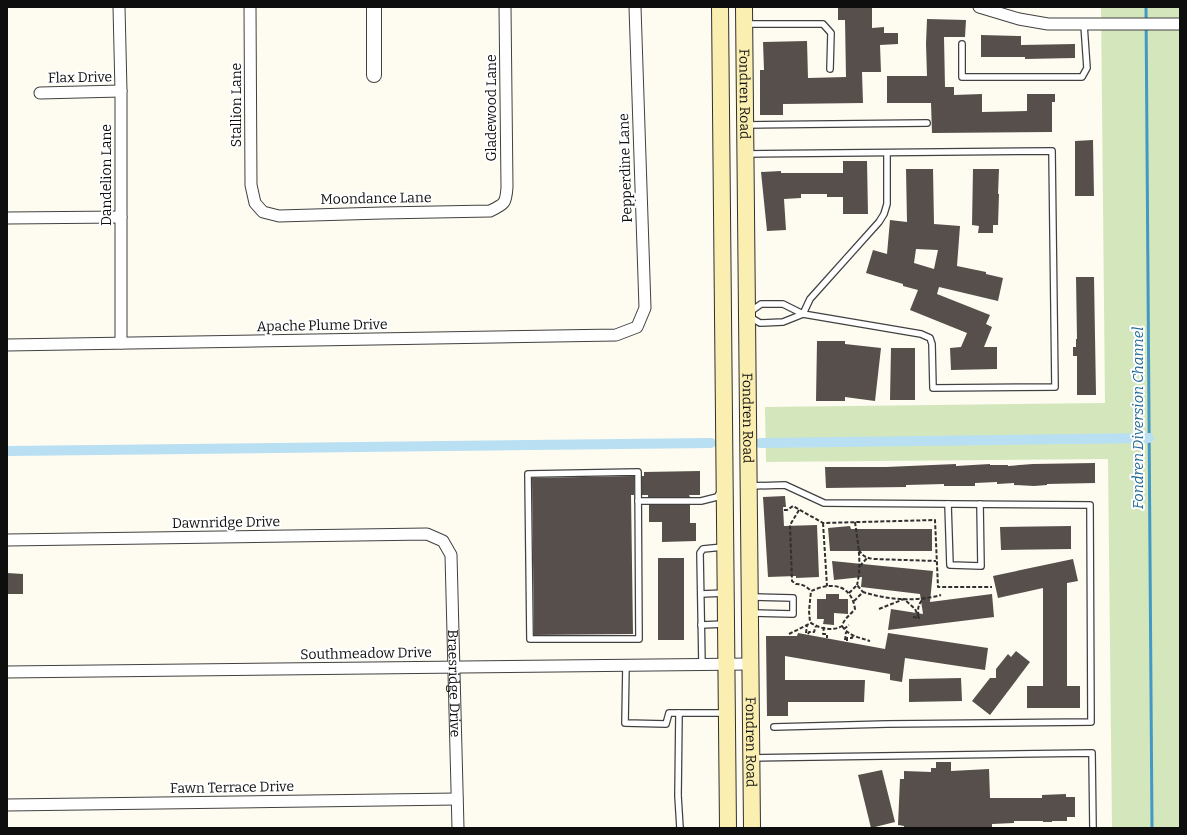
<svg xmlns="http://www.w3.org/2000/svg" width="1187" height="835" viewBox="0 0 1187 835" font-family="Bitter,serif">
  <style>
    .green { fill: #d4e7bc }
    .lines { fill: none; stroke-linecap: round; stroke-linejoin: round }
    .stream { stroke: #4398c5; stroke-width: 3 }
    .canal { stroke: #b8dff2; stroke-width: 10 }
    .building { fill: #564f4b; fill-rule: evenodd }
    .service-casing { stroke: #414141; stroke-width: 8 }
    .minor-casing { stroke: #414141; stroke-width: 13 }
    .tertiary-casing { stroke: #414141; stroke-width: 16 }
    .secondary-casing { stroke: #303030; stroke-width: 18 }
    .path { stroke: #303030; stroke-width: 2; stroke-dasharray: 4 2; stroke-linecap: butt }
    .service { stroke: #fff; stroke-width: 5.5 }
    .minor { stroke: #fff; stroke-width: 11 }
    .tertiary { stroke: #fff; stroke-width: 14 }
    .secondary { stroke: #faeeb0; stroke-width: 16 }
    .labels { text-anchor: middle; stroke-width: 4; stroke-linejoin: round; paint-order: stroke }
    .street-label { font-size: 14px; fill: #0e0e0e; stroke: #fff }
    .water-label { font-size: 15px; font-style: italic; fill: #1f6999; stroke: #fff }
  </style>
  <rect width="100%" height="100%" fill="#fefbf1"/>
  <polygon class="green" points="1101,7 1180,7 1180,828 1112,828 1108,459 766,462 765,407 1105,403"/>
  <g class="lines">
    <polyline class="stream" points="1146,7 1152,828"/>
    <g class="canal">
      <polyline points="760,443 1149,438"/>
      <polyline points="7,451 711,443"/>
    </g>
  </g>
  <g class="building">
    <polygon points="838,7 872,7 872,28 884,27 884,33 898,33 898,44 880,45 881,72 862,72 863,103 783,104 783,115 760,115 760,70 764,70 763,42 807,41 808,78 846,77 845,20 838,20"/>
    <polygon points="927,19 966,20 965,37 944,37 945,87 954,87 954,95 982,94 982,112 1027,111 1027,94 1055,94 1055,102 1052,102 1052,132 932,133 931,103 887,103 887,76 927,76 926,44"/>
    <polygon points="981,35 1021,36 1021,45 1075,44 1075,58 1025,59 1025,57 981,57"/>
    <polygon points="1093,140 1094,196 1075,196 1075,141"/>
    <polygon points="843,161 867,161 868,214 843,214 843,197 827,197 827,194 801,194 801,198 784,199 786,230 767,231 761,172 781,171 781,173 843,173"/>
    <path d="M 906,169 L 933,169 L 934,224 L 960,226 L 957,266 L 986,272 L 986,274 L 1003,278 L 998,301 L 939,287 L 937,294 L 990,315 L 986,324 L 992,327 L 984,347 L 997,347 L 997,369 L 951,370 L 950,348 L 961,347 L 967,333 L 910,310 L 918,290 L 903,286 L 903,284 L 866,273 L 873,250 L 887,254 L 890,220 L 907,222 ZM 916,249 L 938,250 L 934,269 L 914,263 Z"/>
    <polygon points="973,169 999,169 998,194 999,194 998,225 993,225 993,233 978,233 979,226 972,225"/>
    <polygon points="1076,277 1094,277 1096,395 1077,395 1077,356 1073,356 1073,347 1076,347 1076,339 1077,339"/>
    <polygon points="817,341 845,341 845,344 881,348 875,401 845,397 845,401 816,401"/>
    <polygon points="891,348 915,348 915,400 890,400"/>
    <polygon points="1095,463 1095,483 1047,484 1047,485 1034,486 1014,485 1014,483 997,484 997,482 975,483 975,486 944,486 944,484 906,485 906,487 826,488 825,467 886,467 956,464 956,466 990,464 990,465 1008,465 1008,466 1033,464"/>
    <polygon points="700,471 700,495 689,495 690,497 648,497 648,495 642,495 642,476 644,476 644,472"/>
    <polygon points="634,476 634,495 631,495 633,634 534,635 532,478"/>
    <polygon points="785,496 786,507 783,507 784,526 817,525 819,577 796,578 796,576 768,577 763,497"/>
    <polygon points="649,505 690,505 690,523 696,523 696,541 662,542 662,522 649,522"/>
    <polygon points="850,526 851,529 932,529 932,551 830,551 828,528"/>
    <polygon points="1071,526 1071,549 1001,550 1000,527"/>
    <rect x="658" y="558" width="26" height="82"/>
    <polygon points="1073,559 1078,581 1067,583 1067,686 1080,686 1080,708 1027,708 1027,686 1043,686 1043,588 998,598 993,576"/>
    <polygon points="832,561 933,571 930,602 992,594 994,617 888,630 891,609 923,614 920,594 861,587 862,577 834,580"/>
    <polygon points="7,573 23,574 23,594 7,594"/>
    <polygon points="826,594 839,594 839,599 848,599 848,614 834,613 834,625 823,624 824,619 817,619 817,599 826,599"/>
    <polygon points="798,633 885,649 888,633 988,648 985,670 905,658 902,682 890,680 890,674 785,656 785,680 865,680 864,702 788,702 788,716 767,716 766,636 797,636"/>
    <polygon points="1016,651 1030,662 990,715 972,701 990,678 996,678 996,669 1008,654 1011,657"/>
    <polygon points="961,678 962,701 909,702 909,679"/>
    <polygon points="936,762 951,762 951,771 989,769 990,798 1042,798 1042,795 1066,794 1066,797 1075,797 1075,817 1067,817 1067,821 1052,821 1052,822 1043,822 1043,821 1014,821 1014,823 992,824 992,828 904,828 904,826 898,825 900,779 904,779 904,771 931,772 931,768 936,768"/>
    <polygon points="882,770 895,822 871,828 858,775"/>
  </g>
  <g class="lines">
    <g class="service-casing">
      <g id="service">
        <polyline points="745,24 823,24 831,33 830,69"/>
        <polyline points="962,44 962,77 1082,77 1087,68 1084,25"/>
        <polyline points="746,125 927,123"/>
        <polyline points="747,154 1052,151 1055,387 933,388 932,344 930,338 921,334 803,314 783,304 761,304 750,312"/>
        <polyline points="750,317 760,323 783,322 803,314 810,299 879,222 884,214 887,204 887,153"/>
        <polygon points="638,472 639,639 530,639 528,474"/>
        <polyline points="751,486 785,485 824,503 1090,505 1091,722 887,724 774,727"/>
        <polyline points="638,501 701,501 717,497 721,491"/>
        <polyline points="948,504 950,565 981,566 980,504"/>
        <polyline points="701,594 725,593"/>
        <polyline points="751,613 793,614 793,598 752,597"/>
        <polyline points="701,625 725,624"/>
        <polyline points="702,664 700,553 703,549 723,547"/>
        <polyline points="626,665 625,723 666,724 669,713 726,713"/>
        <polyline points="679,713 678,796 680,828"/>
        <polyline points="753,758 1092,753 1093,828"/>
      </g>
    </g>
    <g class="minor-casing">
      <g id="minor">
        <polyline points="119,7 121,91 121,343"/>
        <path d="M 250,7 L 251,185 L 255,203 L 263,212 L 279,216 L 382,213 L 490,211 C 505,204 506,203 507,187 L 505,7"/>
        <polyline points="979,7 1019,19 1048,24 1180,24"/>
        <polyline points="40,93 121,91"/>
        <polyline points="7,218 121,217"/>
        <polyline points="7,345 616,335 637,327 645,308 635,7"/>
        <path id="s1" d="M 7,540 L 427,534 L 443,541 L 451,555 L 458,828"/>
        <polyline points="7,672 750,664"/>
        <polyline points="7,805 457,799"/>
      </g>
    </g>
    <g class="tertiary-casing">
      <polyline id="tertiary" points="374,75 374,7"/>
    </g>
    <g class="secondary-casing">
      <g id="secondary">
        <polyline points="720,7 728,828"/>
        <path id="s2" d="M 744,7 L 752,828"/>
      </g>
    </g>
    <g class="path">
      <polyline points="784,510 787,510 793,506 823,523 935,520 938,587 992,587"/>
      <path d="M 799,510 L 790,525 L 792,581 L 796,584 C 802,584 806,586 811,591 C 816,589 823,586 829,586 C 845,585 853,595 855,609 C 850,615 844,619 842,626 C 833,632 817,628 810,622 L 809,611 L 811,591"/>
      <path d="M 855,522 C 858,544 862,564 857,585"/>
      <polyline points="823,523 827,586"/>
      <path d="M 859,550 C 863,557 867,558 874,559 L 936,561"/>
      <polyline points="860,566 867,558"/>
      <polyline points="849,593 857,585 863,592"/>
      <path d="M 854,601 L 863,592 C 888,600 916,602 941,595"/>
      <path d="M 879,609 L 904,599 L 915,609 L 919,618 C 917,609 918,604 924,598"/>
      <polyline points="913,617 919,618"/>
      <path d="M 842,626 C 849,636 858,637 870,641"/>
      <polyline points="824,627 823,634 827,634 827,638"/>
      <polyline points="844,629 849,625"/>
      <polyline points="806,633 807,625"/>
      <polyline points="789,634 811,623"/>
      <polyline points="808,634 809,632 814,632 816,626"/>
      <polyline points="845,640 846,632"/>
      <polyline points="847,641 847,638 852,638 853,635"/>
    </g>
    <use href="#service" class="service"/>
    <use href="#minor" class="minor"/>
    <use href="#tertiary" class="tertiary"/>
    <use href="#secondary" class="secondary"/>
  </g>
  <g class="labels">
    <g class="street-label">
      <text transform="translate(80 77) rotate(-1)" y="5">Flax Drive</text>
      <text dy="5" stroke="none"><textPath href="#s2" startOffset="87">Fondren Road</textPath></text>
      <text transform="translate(236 105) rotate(-90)" y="5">Stallion Lane</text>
      <text transform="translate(491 108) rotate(-90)" y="5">Gladewood Lane</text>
      <text transform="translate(625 168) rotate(-92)" y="5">Pepperdine Lane</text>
      <text transform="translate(106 175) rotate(-90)" y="5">Dandelion Lane</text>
      <text transform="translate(376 198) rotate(-1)" y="5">Moondance Lane</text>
      <text transform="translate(322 325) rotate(-1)" y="5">Apache Plume Drive</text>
      <text dy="5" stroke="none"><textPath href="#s2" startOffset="411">Fondren Road</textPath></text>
      <text transform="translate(226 522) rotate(-1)" y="5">Dawnridge Drive</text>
      <text transform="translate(366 653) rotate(-1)" y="5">Southmeadow Drive</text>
      <text dy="5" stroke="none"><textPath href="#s1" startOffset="582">Braesridge Drive</textPath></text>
      <text dy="5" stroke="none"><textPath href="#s2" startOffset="735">Fondren Road</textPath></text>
      <text transform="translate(232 787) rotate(-1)" y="5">Fawn Terrace Drive</text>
    </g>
    <g class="water-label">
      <text transform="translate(1138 418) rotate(-90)" y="5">Fondren Diversion Channel</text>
    </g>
  </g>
  <rect width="1187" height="835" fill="none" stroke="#0e0e0e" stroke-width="16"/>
</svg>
